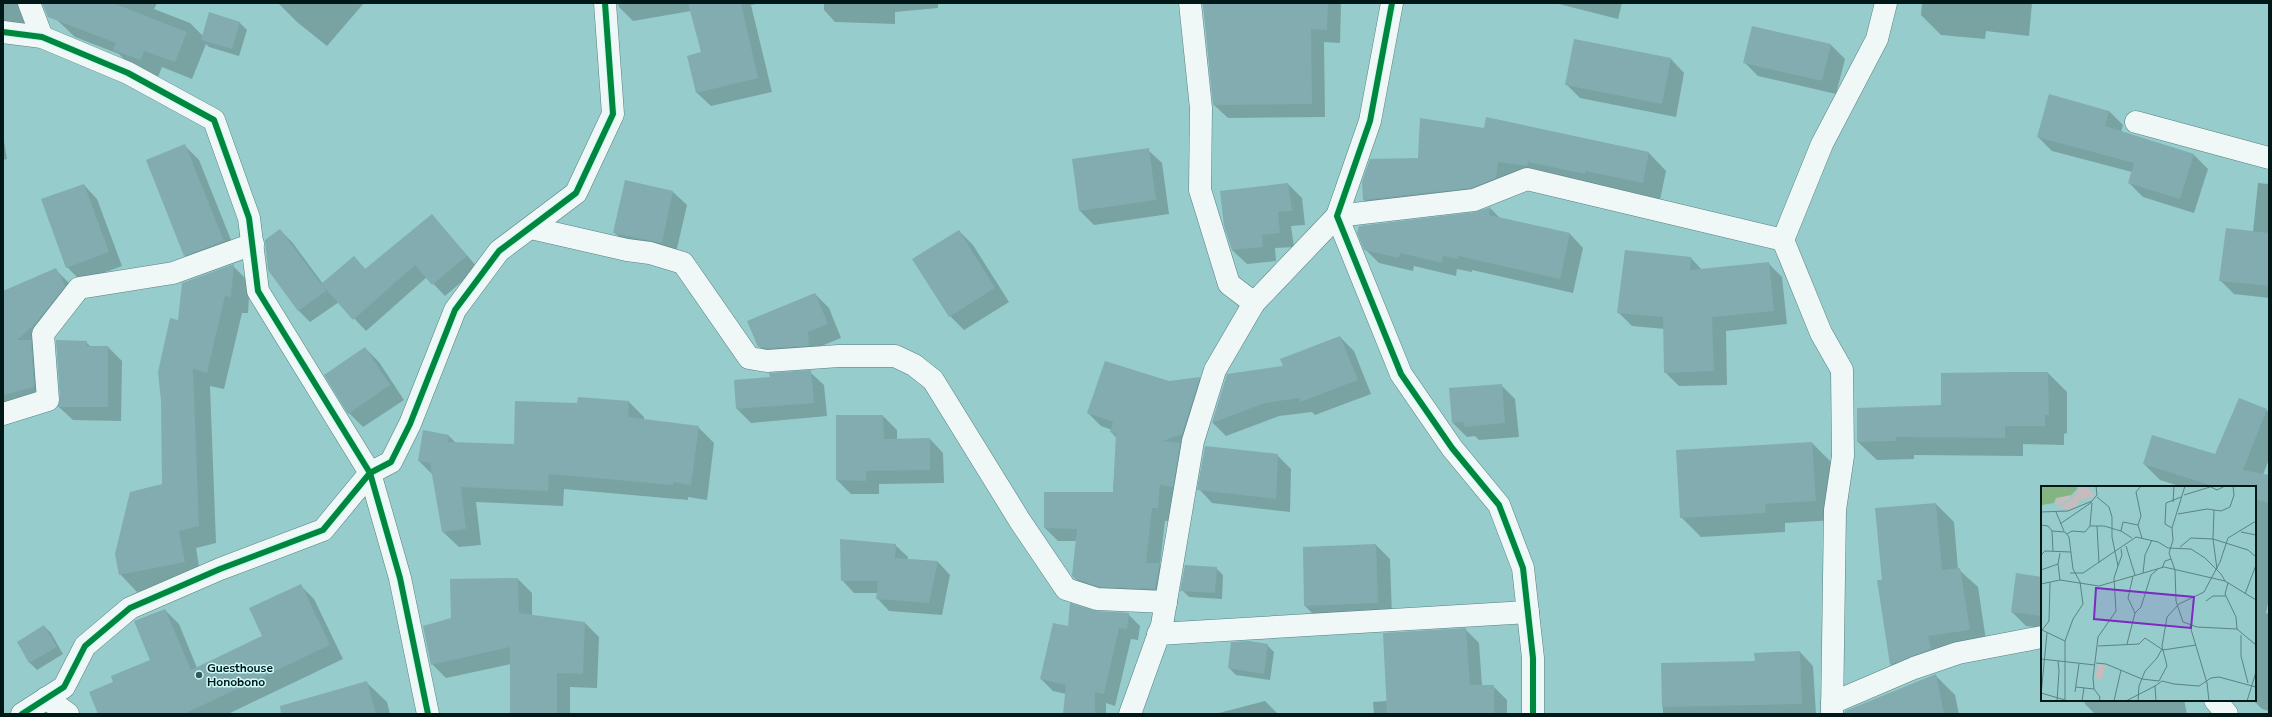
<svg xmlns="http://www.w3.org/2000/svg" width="2272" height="717" viewBox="0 0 2272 717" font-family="'Nunito Sans',sans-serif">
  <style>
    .shadow { fill: #0003 }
    .building { fill: #82acb0 }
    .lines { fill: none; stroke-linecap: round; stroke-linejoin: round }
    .minor-casing { stroke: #578080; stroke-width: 23 }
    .minor { stroke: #eff7f7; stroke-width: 22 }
    .cycleway-casing { stroke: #cdfaf9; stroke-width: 8 }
    .cycleway { stroke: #00873e; stroke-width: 6 }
    .poi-dot { fill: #345757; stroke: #cdfaf9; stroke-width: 1.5 }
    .labels { text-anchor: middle; stroke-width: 3; stroke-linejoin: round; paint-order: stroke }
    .poi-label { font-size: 12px; font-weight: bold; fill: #001818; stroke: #cdfaf9; text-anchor: start }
    .inset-road { fill: none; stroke: #5a8483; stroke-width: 1 }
    .view { fill: #7b2cbf; fill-opacity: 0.15; stroke: #7b2cbf; stroke-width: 2 }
    .inset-edge { fill: none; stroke: #001818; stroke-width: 2 }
  </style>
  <rect width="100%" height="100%" fill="#96cccb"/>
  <g class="shadow">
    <polygon points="3,3 18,3 27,26 3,34"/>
    <polygon points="64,3 157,3 154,9 190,23 203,36 210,14 240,23 247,30 239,56 209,47 206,44 192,79 162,67 158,77 132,67 119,54 75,37 57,20"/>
    <polygon points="278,3 364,3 327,46 297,22"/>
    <polygon points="618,3 761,3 751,5 772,92 711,106 697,93 702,53 691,11 633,21 619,7"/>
    <polygon points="824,3 938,3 938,8 895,12 895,24 835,22 824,10"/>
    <polygon points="1203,3 1339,3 1341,5 1340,43 1324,42 1325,117 1228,118 1214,105"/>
    <polygon points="1555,3 1622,3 1618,19"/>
    <polygon points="1922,3 2032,3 2029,36 1986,31 1985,39 1941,35 1921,15"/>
    <polygon points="1831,45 1845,59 1836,94 1758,76 1744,62"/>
    <polygon points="1671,59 1684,73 1676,117 1580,98 1566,84"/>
    <polygon points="2109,111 2123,125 2121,132 2194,155 2208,169 2194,213 2143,197 2129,183 2132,172 2052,151 2038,137"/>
    <polygon points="1487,119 1649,153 1666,171 1660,200 1545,179 1381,217 1364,200 1363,182 1485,129"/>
    <polygon points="3,135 7,159 3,160"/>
    <polygon points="185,146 199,160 237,255 199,269 185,255"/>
    <polygon points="1148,150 1162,163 1169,214 1094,225 1080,211"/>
    <polygon points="2258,183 2269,184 2269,298 2234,294 2220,280 2253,232"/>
    <polygon points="1288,184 1302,198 1305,225 1291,226 1294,247 1275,248 1276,261 1247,264 1232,250"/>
    <polygon points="84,185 97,199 122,266 81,281 67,267"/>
    <polygon points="673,192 687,205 675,257 628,246 614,232"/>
    <polygon points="1490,208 1501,219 1570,234 1583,248 1573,293 1472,270 1472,272 1457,269 1456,276 1414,266 1413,271 1379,263 1365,249"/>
    <polygon points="432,215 478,268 445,296 427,277 366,331 339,302 310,322 298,310 280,230 292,242 323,284 354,257 366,270"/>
    <polygon points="959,231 973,245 1009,302 964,330 950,316"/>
    <polygon points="1691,258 1702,270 1768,263 1782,277 1787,324 1726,331 1727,385 1679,386 1665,372 1665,329 1632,326 1618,312"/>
    <polygon points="233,266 250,283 248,313 242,313 224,389 210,386 216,543 196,548 201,579 137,592 120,574 163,485 162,401 179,321"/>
    <polygon points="55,269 69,283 37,348 48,401 3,419 3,293"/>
    <polygon points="815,294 829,308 841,338 821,346 773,360 759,346"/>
    <polygon points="1340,337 1354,351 1371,394 1315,415 1312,412 1279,416 1226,436 1213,423 1228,375 1284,367"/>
    <polygon points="86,342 91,347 108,347 122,361 121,421 73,420 59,407"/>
    <polygon points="365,348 379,362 404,400 363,427 349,413"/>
    <polygon points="810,372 824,385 827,416 751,423 737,409 772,378"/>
    <polygon points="2048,373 2067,392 2067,433 2064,434 2064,445 2023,444 2023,456 1914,455 1914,459 1877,460 1858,442 1942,406 1942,374"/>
    <polygon points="1199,378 1212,391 1171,521 1165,521 1160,565 1172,578 1168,602 1088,591 1075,578 1077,541 1058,541 1045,528 1113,493 1117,438 1111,432 1112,430 1101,426 1088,413 1169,382"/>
    <polygon points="1501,385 1515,399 1519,437 1479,440 1475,436 1467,437 1453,423"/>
    <polygon points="629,402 644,417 644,420 698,427 714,443 707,500 688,497 688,500 564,489 563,506 476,502 481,545 459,547 443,532 433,475 419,461 449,436 456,443 515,445 578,404"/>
    <polygon points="2266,410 2269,412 2269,459 2263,475 2269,476 2269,598 2266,613 2269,614 2269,711 2262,709 2253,700 2255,700 2255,487 2175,487 2176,485 2160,480 2144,464 2216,455"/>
    <polygon points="883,416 897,430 897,440 930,439 943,453 944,483 879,484 879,494 851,494 837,480"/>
    <polygon points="1812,443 1832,463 1835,520 1785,523 1785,532 1701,537 1681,517"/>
    <polygon points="1277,455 1291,469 1290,512 1212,503 1199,489"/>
    <polygon points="1936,504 1954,522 1958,569 1978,587 1987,647 1948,667 1909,682 1891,664"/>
    <polygon points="895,545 908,557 907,560 938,562 950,575 942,615 889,611 877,598 877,593 854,593 842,580"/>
    <polygon points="1376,545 1390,559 1392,617 1319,620 1305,606"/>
    <polygon points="1216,568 1223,575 1222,599 1189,597 1182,590"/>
    <polygon points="2042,578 2042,628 2026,626 2012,612"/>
    <polygon points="518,579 532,593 532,616 585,623 599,637 597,688 570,687 570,714 511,714 511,664 446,678 432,664 452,619"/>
    <polygon points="300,585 314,599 343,659 228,714 99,714 115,683 152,660 165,610 179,624 197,668 264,636"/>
    <polygon points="1096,612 1128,614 1140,626 1138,640 1131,639 1115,706 1106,703 1106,714 1064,714 1066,694 1053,691 1041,679 1068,628"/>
    <polygon points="44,626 51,633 63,654 37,670 30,663 18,642"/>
    <polygon points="1465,629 1479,643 1482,686 1493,686 1507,700 1507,714 1374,714 1373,702 1387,701"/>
    <polygon points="1267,645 1274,652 1270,680 1236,675 1229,668"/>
    <polygon points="1800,652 1813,666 1816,714 1663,714 1662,664 1756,662"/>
    <polygon points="1935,675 1955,695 1959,714 1870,714"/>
    <polygon points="367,683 387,702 390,714 294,714"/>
    <polygon points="2084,700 2184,700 2187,714 2095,714 2085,704"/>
    <polygon points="1265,701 1278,714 1215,714"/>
  </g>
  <g class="building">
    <polygon points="42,3 113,3 187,32 175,62 144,51 141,60 113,50 116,43 48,17"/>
    <polygon points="688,3 741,3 758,78 696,93 687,56 701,52"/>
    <polygon points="1203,3 1328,3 1327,30 1311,29 1312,104 1213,105"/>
    <polygon points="209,12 240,22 232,49 201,40"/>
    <polygon points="1752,26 1831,44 1822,81 1743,63"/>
    <polygon points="1574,39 1671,58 1662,104 1565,85"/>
    <polygon points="2049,94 2109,111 2105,126 2194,154 2180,199 2128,183 2134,163 2037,137"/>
    <polygon points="1486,117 1649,152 1643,183 1585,171 1585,174 1528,162 1527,166 1498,162 1496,178 1471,188 1363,200 1362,182 1370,159 1418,158 1420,118 1484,128"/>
    <polygon points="185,144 224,241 184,256 146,160"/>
    <polygon points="1149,148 1156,200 1079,211 1072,159"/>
    <polygon points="625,180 673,191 662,243 613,233"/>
    <polygon points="1288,183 1292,211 1278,212 1280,233 1262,235 1263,247 1232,250 1224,226 1220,191"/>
    <polygon points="84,184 109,252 66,268 41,199"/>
    <polygon points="1491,207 1489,215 1570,233 1560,279 1458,256 1458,259 1443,256 1442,263 1400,253 1399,258 1364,250 1357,233 1359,226 1475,212"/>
    <polygon points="432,214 467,256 432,285 415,265 353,320 324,287 326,291 298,311 268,270 265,240 280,229 321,284 354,256 365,269"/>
    <polygon points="2226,228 2269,233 2269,286 2219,281"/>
    <polygon points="959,230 995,288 949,317 912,259"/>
    <polygon points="1625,250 1691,257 1690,270 1769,262 1774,311 1712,317 1714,371 1664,373 1663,317 1617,313"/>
    <polygon points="234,264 231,297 225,296 207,373 193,369 199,526 179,531 185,562 119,575 115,554 130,492 162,484 161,401 158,372 170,318 178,320 182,283"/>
    <polygon points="56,268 65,286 35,324 17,340 31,340 34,387 3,395 3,291"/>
    <polygon points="815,293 828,324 808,332 809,346 768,348 758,347 747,321"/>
    <polygon points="1340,336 1358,380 1300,402 1299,398 1265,403 1212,423 1227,374 1283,366 1280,359"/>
    <polygon points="56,340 87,341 87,346 108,346 108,407 58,407 60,399"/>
    <polygon points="365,347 390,385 348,414 324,375"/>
    <polygon points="1105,361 1169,381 1200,377 1182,434 1163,441 1180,443 1173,487 1160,485 1158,508 1152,508 1146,563 1160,563 1155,589 1099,587 1074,578 1072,576 1077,529 1044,528 1044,492 1113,492 1116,434 1110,432 1113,422 1087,413"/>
    <polygon points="811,370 814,403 736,409 734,380 770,377 769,373"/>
    <polygon points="2017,372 2048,372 2049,415 2045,415 2045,426 2005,426 2005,438 1896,437 1896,441 1857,442 1857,408 1941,405 1941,373"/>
    <polygon points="1502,384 1505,423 1464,427 1464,422 1452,423 1449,388"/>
    <polygon points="578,397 629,401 628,417 699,426 691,485 673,482 673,485 549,474 548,491 461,487 466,529 442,532 430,463 418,461 423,430 449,435 448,442 514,444 515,401 577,403"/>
    <polygon points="2239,398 2267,409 2243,470 2269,475 2269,503 2255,499 2255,487 2216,487 2143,464 2152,435 2215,454"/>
    <polygon points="836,415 883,415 884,439 930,438 930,470 866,471 866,481 836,480"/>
    <polygon points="1812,442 1816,501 1765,504 1766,513 1680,518 1676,450"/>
    <polygon points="1205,446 1278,454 1276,499 1197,490"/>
    <polygon points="1936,503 1942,570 1960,568 1970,630 1928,636 1931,649 1890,665 1877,580 1882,580 1875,508"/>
    <polygon points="840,539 896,544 895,558 938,561 929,603 876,599 878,581 841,581"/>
    <polygon points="1376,544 1378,603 1304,606 1303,547"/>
    <polygon points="1185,565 1217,567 1215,593 1180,591"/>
    <polygon points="2016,573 2042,577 2042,616 2011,612"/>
    <polygon points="518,578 519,613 585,622 583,674 557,673 557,714 510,714 510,647 431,665 423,626 451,618 450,579"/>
    <polygon points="301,584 330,645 184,714 98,714 89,692 113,682 111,676 150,660 134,621 165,609 191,670 262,636 249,608"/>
    <polygon points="1070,603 1096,611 1129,613 1127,629 1119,628 1104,694 1095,692 1095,714 1063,714 1066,685 1040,679 1053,623 1068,626"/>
    <polygon points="44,625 57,647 29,663 17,642"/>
    <polygon points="1466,628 1470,685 1494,685 1494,714 1387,714 1383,633"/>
    <polygon points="1249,641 1268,644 1264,674 1228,668 1231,642"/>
    <polygon points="1800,651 1802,704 1662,707 1661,663 1755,661 1754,653"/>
    <polygon points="1936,674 1944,714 1844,714 1845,711"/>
    <polygon points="367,681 376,714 281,714 280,706"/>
  </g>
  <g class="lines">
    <g class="minor-casing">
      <g id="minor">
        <polyline points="29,3 42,37"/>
        <polyline points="1190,3 1201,108 1200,190 1229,284 1254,303"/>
        <polyline points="1392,3 1370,121 1337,216 1401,374 1452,448 1499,505 1523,568 1533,658 1533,714"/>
        <polyline points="3,32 42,37 128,73 214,120 249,218 258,291 370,473 400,578 428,714"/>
        <polyline points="2136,122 2269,158"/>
        <polyline points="531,228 627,250 650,253 683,263 749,358 767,361 839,356 895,356 914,365 933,380 1020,521 1066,589 1097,599 1166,602"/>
        <polyline points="3,414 48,400 43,334 79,288 173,273 253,244"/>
        <polyline points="1158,634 1528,612"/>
        <polyline points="46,698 68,714"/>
        <polyline points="2215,700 2227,714"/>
        <polyline points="1832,703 1914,668 1958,653 2042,637"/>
        <polyline points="22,714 64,687 85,646 130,608 220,569 323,530 370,473 391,462 410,424 455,310 499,251 576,193 613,114 605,3"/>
        <polyline points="1130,714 1162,625 1193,441 1215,370 1254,303 1337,216 1474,200 1527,179 1783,240"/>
        <polyline points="1832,714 1835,510 1843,456 1842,370 1821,333 1783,240 1822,144 1877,39 1886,3"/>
      </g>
    </g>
    <use href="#minor" class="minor"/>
    <g class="cycleway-casing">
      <g id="cycleway">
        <polyline points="1392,3 1370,121 1337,216 1401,374 1452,448 1499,505 1523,568 1533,658 1533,714"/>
        <polyline points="3,32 42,37 128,73 214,120 249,218 258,291 370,473 400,578 428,714"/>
        <polyline points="22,714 64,687 85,646 130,608 220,569 323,530 370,473 391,462 410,424 455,310 499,251 576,193 613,114 605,3"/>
      </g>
    </g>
    <use href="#cycleway" class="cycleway"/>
  </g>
  <circle class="poi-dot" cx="199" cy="675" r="4"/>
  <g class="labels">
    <g class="poi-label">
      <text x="207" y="672">Guesthouse<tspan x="207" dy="14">Honobono</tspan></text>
    </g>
  </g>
  <g transform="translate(2041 486)">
    <rect width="215" height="215" fill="#96cccb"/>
    <path d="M 40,0 L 44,0 L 53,7 L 51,13 L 50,11 L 44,12 L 36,16 L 37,20 L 29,23 L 16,22 L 30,14 ZM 28,8 L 29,13 L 15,20 L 14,13 ZM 57,178 L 65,179 L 61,193 L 54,192 Z" fill="#c7bbbd"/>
    <path d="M 0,0 L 36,0 L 36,3 L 30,9 L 15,12 L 13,17 L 1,19 Z" fill="#84b482"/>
    <path class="inset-road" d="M 100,0 L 95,6 L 100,30 L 97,39 L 101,52M 144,0 L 131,42 L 132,54 L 128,67 L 134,84 L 135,115 L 142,136 L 156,141 L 196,143 L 215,159M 168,0 L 176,4 L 184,0M 143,9 L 169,1M 56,11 L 68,21 L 71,31 L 71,51 L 77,80 L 73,92 L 75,125 L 57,151 L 52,192 L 53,203 L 59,211 L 58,215M 132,16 L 133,0M 173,24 L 172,53 L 176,83M 0,26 L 27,25 L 51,15 L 56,9 L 55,0M 15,26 L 23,45M 137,28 L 166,23 L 180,25 L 189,21 L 193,9 L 192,0M 19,38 L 51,16M 0,39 L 7,40 L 11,45 L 12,65M 49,40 L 51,17M 56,40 L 58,77M 131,42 L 124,38 L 125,17 L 140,11M 11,45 L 24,46 L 28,51 L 32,83 L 39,96 L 42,118 L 32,133 L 24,155 L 24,215M 80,45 L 82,36 L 97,39M 200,46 L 215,49M 26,48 L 31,45 L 44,46 L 49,40 L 63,40 L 80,45 L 91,52M 85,60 L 94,89M 139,61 L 150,52 L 172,53 L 207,64 L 215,71M 19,67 L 17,78 L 19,94M 0,69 L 4,65 L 30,66M 77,80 L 81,69 L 80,63M 121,82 L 124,75 L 130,73M 0,84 L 17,78M 29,87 L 42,87 L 95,51 L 117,56 L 127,62 L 150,63 L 164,72 L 180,88 L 184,95M 102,87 L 104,69 L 111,54M 187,97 L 184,108 L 195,131 L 196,143M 0,98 L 19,94 L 58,100 L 123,81 L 184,95 L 215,114M 204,108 L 215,79M 165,115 L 172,110 L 185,110M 94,127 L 100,121 L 110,89 L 117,83M 149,140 L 166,197 L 168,215M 1,144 L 8,135 L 9,96M 1,144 L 24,155M 200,149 L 200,170 L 207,197M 86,158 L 94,127 L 87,112 L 92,90M 57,160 L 98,158 L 104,152 L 122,164 L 155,159M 0,173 L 54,179M 55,177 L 65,178 L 101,193 L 118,195 L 126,180 L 121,160 L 126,131 L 138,118 L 163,106 L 179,76 L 187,52 L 215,35M 35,201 L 53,203M 34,206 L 38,178M 0,207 L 24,214M 0,209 L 6,147M 16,215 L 18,185 L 17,175M 41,215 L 43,202M 73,215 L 80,184M 85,215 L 114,200M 97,215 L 98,200 L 104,185 L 116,172 L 121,163M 115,215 L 114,200 L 121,195 L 133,198 L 158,200 L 170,192 L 178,191 L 215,201M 206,215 L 215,186"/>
    <path class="view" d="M 55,102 L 153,111 L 150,142 L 53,133 Z"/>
    <rect width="215" height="215" class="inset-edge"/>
  </g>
  <rect width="2272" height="717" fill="none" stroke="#001818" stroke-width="8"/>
</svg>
